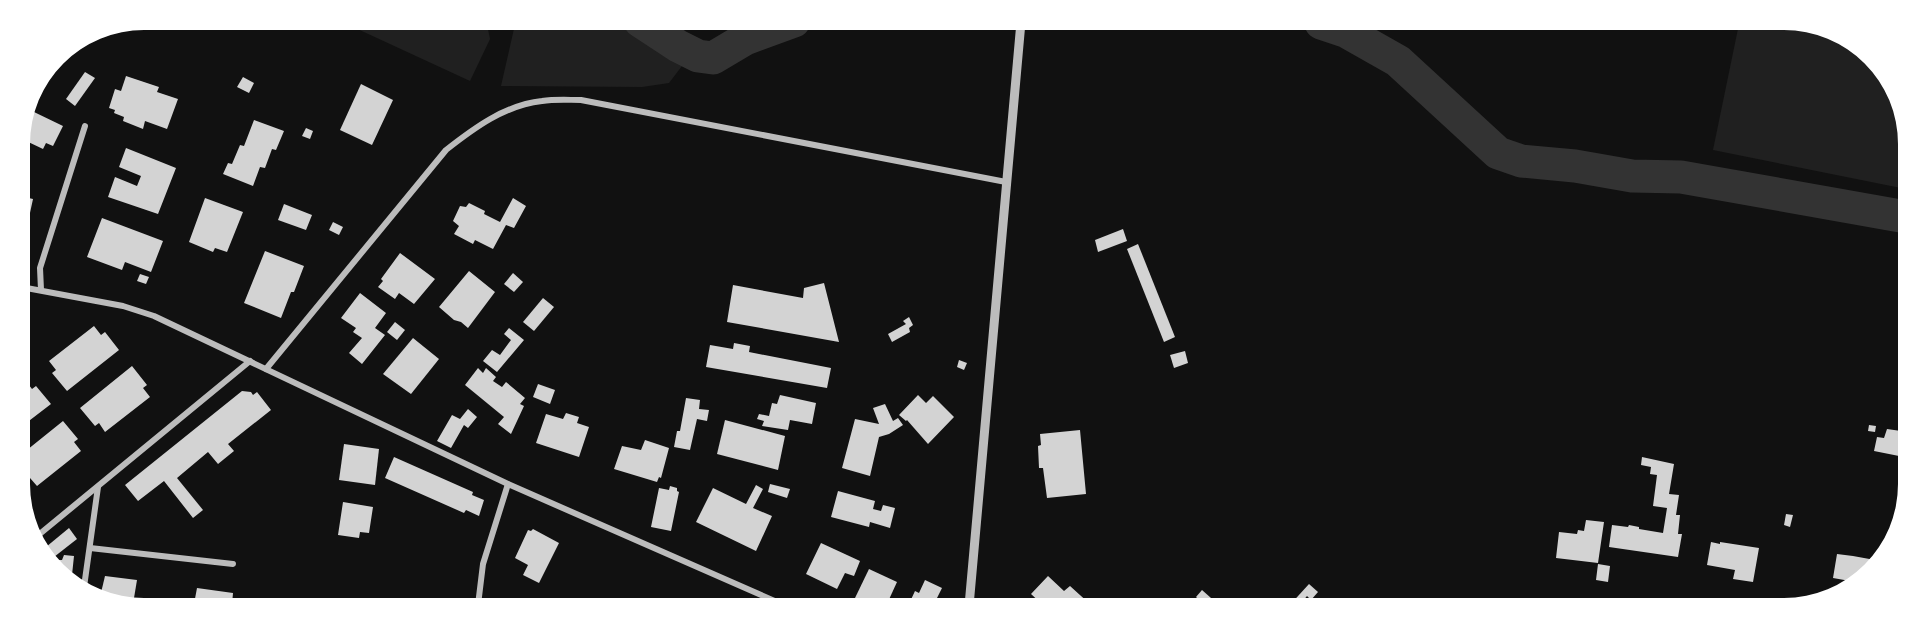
<svg xmlns="http://www.w3.org/2000/svg" width="1928" height="628" viewBox="0 0 1928 628" font-family="'Source Sans 3',sans-serif">
  <style>
    .green { fill: #202020 }
    .lines { fill: none; stroke-linecap: round; stroke-linejoin: round }
    .river { stroke: #333; stroke-width: 33 }
    .building { fill: #d3d3d3 }
    .minor { stroke: #bcbcbc; stroke-width: 6 }
    .tertiary { stroke: #bcbcbc; stroke-width: 9 }
  </style>
  <rect width="100%" height="100%" fill="#111"/>
  <g class="green">
    <polygon points="338,20 486,20 490,39 470,81"/>
    <polygon points="516,20 640,21 678,46 685,62 669,83 642,87 501,86"/>
    <polygon points="1739,24 1817,24 1877,62 1906,120 1906,189 1713,150"/>
  </g>
  <g class="lines">
    <g class="river">
      <polyline points="640,21 678,46 698,56 713,58 745,39 794,21"/>
      <polyline points="1321,23 1345,31 1398,61 1498,153 1521,161 1575,166 1632,176 1681,177 1906,217"/>
    </g>
  </g>
  <g class="building">
    <polygon points="85,72 95,78 75,106 66,99"/>
    <polygon points="126,76 159,87 157,92 178,99 167,129 145,121 143,129 123,121 124,117 114,113 115,110 109,108 115,89 121,91"/>
    <polygon points="243,77 254,83 249,93 237,87"/>
    <polygon points="361,84 393,100 372,145 340,130"/>
    <polygon points="34,112 63,126 53,146 46,143 43,149 22,139"/>
    <polygon points="254,120 284,131 276,150 272,149 265,168 260,167 253,186 223,174 228,163 232,164 240,145 244,146"/>
    <polygon points="306,128 313,131 310,139 302,136"/>
    <polygon points="126,148 176,168 158,214 108,197 115,177 137,186 141,176 119,167"/>
    <polygon points="20,196 33,199 26,231 20,230"/>
    <polygon points="205,198 243,212 227,252 215,248 213,252 189,242"/>
    <polygon points="513,198 526,206 514,228 506,225 493,249 475,240 473,244 454,234 459,226 453,221 460,206 466,207 469,203 485,211 484,214 500,222"/>
    <polygon points="284,204 312,215 306,230 278,220"/>
    <polygon points="102,218 163,241 151,272 125,262 122,270 87,257"/>
    <polygon points="333,222 343,227 339,235 329,230"/>
    <polygon points="1123,229 1127,241 1098,252 1095,240"/>
    <polygon points="1138,244 1175,337 1164,342 1127,249"/>
    <polygon points="265,251 304,266 294,292 291,292 281,318 244,303"/>
    <polygon points="400,253 435,279 414,304 399,293 395,299 378,287 383,281 381,279"/>
    <polygon points="469,271 495,292 468,328 461,322 454,320 439,307"/>
    <polygon points="513,273 523,282 514,292 504,284"/>
    <polygon points="140,274 149,277 146,284 137,281"/>
    <polygon points="824,283 839,342 727,322 733,285 803,298 804,288"/>
    <polygon points="360,293 386,313 375,328 385,335 362,364 349,353 362,338 353,332 356,328 341,318"/>
    <polygon points="543,298 554,307 534,331 523,322"/>
    <polygon points="909,317 913,325 909,328 910,332 892,342 888,334 906,324 903,321"/>
    <polygon points="395,322 405,330 397,340 387,332"/>
    <polygon points="94,326 101,335 105,332 119,350 67,391 52,373 56,370 49,361"/>
    <polygon points="509,328 524,340 497,372 483,361 492,350 500,355 511,340 504,334"/>
    <polygon points="413,338 439,359 411,394 383,374"/>
    <polygon points="734,343 750,346 749,352 831,368 827,388 706,367 710,345 733,349"/>
    <polygon points="1185,351 1188,363 1174,368 1170,355"/>
    <polygon points="959,360 967,363 964,370 957,367"/>
    <polygon points="132,366 147,385 143,388 150,397 105,432 99,423 95,426 80,408"/>
    <polygon points="478,368 483,373 486,368 496,377 493,381 502,387 506,382 525,398 520,404 524,406 511,434 498,424 504,417 465,385"/>
    <polygon points="25,380 32,389 36,386 51,404 21,427 21,383"/>
    <polygon points="538,384 555,390 550,404 533,397"/>
    <polygon points="242,391 251,392 253,395 257,392 271,410 228,444 234,451 218,464 208,452 177,478 203,510 193,518 164,481 138,501 125,485"/>
    <polygon points="780,395 816,403 812,424 790,420 788,430 762,426 764,421 757,419 759,414 769,416 772,403 777,404"/>
    <polygon points="918,395 926,403 933,396 954,417 928,444 907,420 906,421 899,415"/>
    <polygon points="686,398 700,400 699,409 709,410 707,421 697,419 690,450 674,447 677,431 680,431"/>
    <polygon points="885,404 893,421 898,418 903,425 889,434 879,437 870,476 842,468 855,419 879,424 873,408"/>
    <polygon points="468,409 477,417 468,428 464,425 451,448 437,441 452,415 460,419"/>
    <polygon points="566,413 579,417 577,423 589,427 579,457 536,443 546,414 563,419"/>
    <polygon points="725,420 785,436 778,470 717,454"/>
    <polygon points="63,421 78,439 74,442 81,451 37,486 30,478 26,481 22,475 22,454"/>
    <polygon points="1869,425 1876,426 1875,432 1868,431"/>
    <polygon points="1887,429 1901,431 1900,439 1905,440 1904,457 1874,451 1877,437 1884,438"/>
    <polygon points="1080,430 1086,494 1047,498 1043,468 1039,468 1038,446 1041,445 1040,434"/>
    <polygon points="645,440 669,448 661,478 659,477 657,482 614,469 622,446 641,450"/>
    <polygon points="344,444 379,449 375,485 339,480"/>
    <polygon points="394,457 473,492 472,495 484,500 479,516 466,510 464,513 385,478"/>
    <polygon points="1642,457 1674,464 1669,494 1679,495 1676,515 1680,515 1678,534 1682,534 1678,557 1609,547 1612,525 1628,527 1629,525 1639,527 1639,529 1663,533 1667,508 1653,506 1657,475 1650,474 1651,467 1641,465"/>
    <polygon points="770,484 790,489 787,498 768,492"/>
    <polygon points="756,485 763,489 753,508 772,516 756,551 696,522 713,488 746,504"/>
    <polygon points="670,486 677,488 677,491 679,492 671,531 651,527 659,488 669,490"/>
    <polygon points="838,491 875,501 873,509 881,511 883,505 895,508 890,528 870,522 869,527 831,517"/>
    <polygon points="343,502 373,507 369,533 360,532 359,538 338,535"/>
    <polygon points="1786,514 1793,515 1790,527 1784,525"/>
    <polygon points="1586,520 1604,522 1598,563 1556,558 1559,532 1577,534 1578,530 1584,531"/>
    <polygon points="69,528 77,539 54,557 46,547"/>
    <polygon points="533,529 559,543 539,583 523,575 528,565 515,558 528,530 531,531"/>
    <polygon points="1711,542 1720,544 1720,542 1759,548 1753,582 1733,579 1735,570 1707,565"/>
    <polygon points="821,543 860,561 854,576 845,573 837,589 806,574"/>
    <polygon points="1837,554 1853,556 1875,560 1860,583 1849,587 1850,581 1833,578"/>
    <polygon points="64,555 74,556 72,575 67,575 67,577 51,566 48,560 62,560"/>
    <polygon points="1598,564 1610,566 1608,582 1596,580"/>
    <polygon points="869,569 897,582 886,606 870,606 855,598"/>
    <polygon points="105,576 137,580 133,604 111,604 100,597"/>
    <polygon points="1048,576 1064,591 1070,586 1091,605 1044,606 1031,594"/>
    <polygon points="925,580 942,588 933,606 908,606 915,591 919,593"/>
    <polygon points="1309,584 1318,592 1311,600 1307,596 1301,603 1305,607 1288,607"/>
    <polygon points="197,588 233,593 232,604 194,604"/>
    <polygon points="1202,590 1211,598 1204,605 1196,597"/>
    <polygon points="1597,598 1610,602 1623,602 1623,605 1632,608 1595,608"/>
    <polygon points="517,599 529,605 514,605"/>
    <polygon points="1638,600 1665,607 1665,608 1636,608"/>
  </g>
  <g class="lines">
    <g class="minor">
      <polyline points="21,287 123,306 154,316 508,484 786,606"/>
      <polyline points="41,290 40,268 85,126"/>
      <path d="M 266,369 L 446,150 C 474,128 505,105 542,101 C 555,99 568,100 581,100 L 1006,182"/>
      <polyline points="36,537 250,361"/>
      <polyline points="90,548 233,564"/>
      <polyline points="84,587 98,487"/>
      <polyline points="478,605 483,564 508,484"/>
    </g>
    <polyline class="tertiary" points="969,606 1021,22"/>
  </g>
  <path d="M0 0H1928V628H0ZM144 30H1784A114 114 0 0 1 1898 144V484A114 114 0 0 1 1784 598H144A114 114 0 0 1 30 484V144A114 114 0 0 1 144 30Z" fill="#fff" fill-rule="evenodd"/>
</svg>
